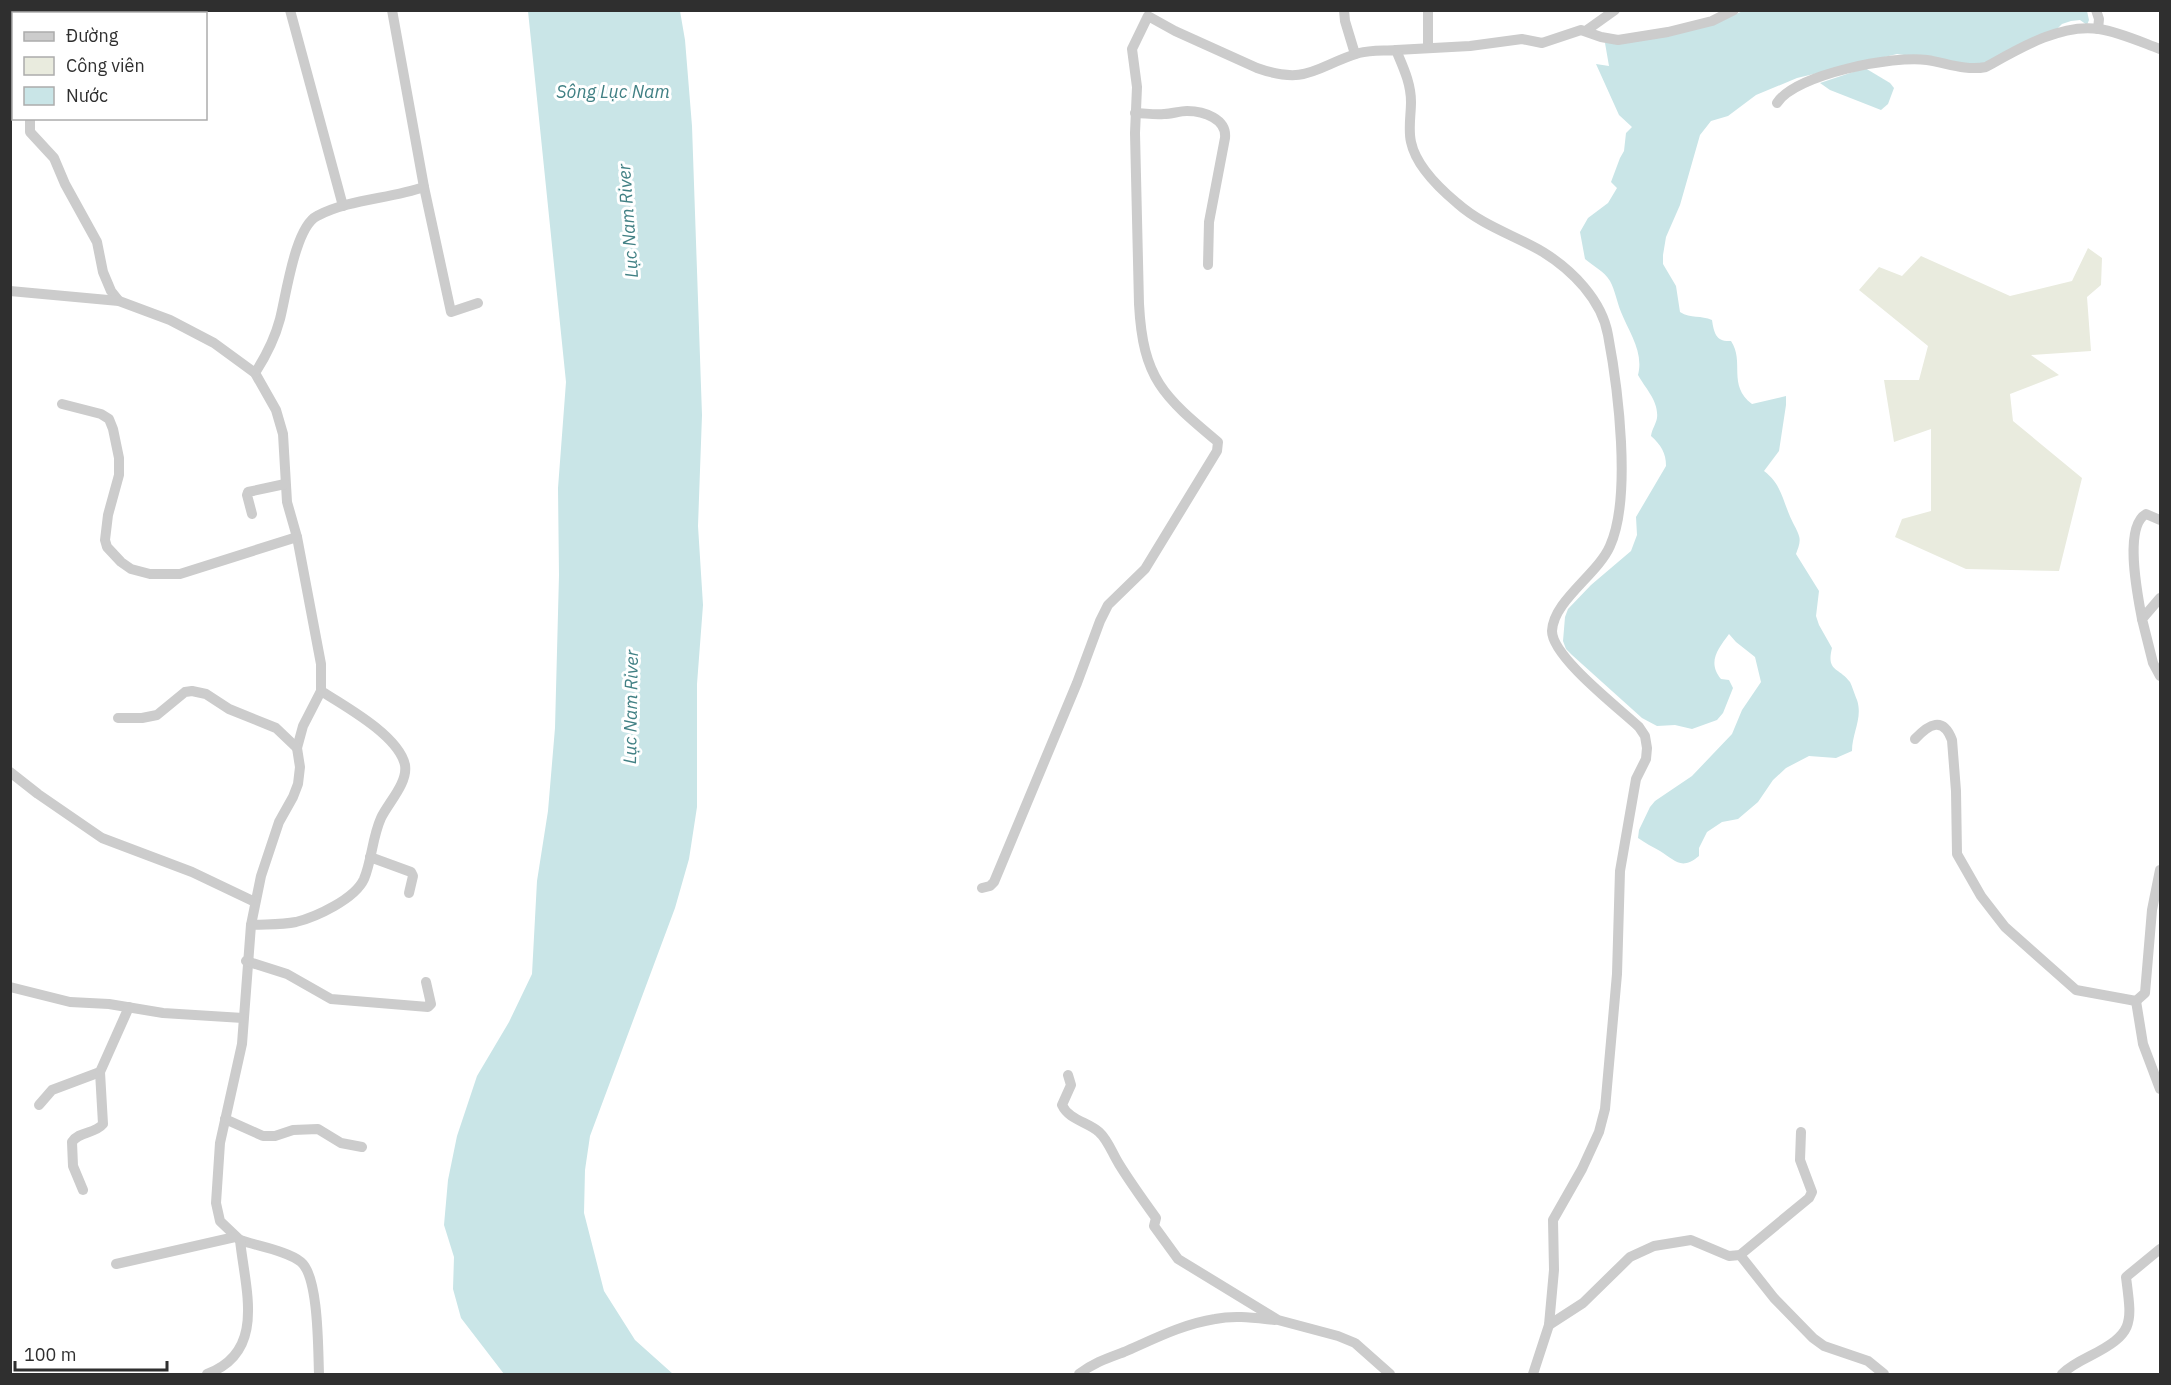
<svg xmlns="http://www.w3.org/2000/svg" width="2171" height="1385" viewBox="0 0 2171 1385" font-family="'IBM Plex Sans',sans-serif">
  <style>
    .green { fill: #e9ebde }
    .water { fill: #c9e5e7 }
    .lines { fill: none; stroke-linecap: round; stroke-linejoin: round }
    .minor { stroke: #ccc; stroke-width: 10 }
    .labels { text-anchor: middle; stroke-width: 6; stroke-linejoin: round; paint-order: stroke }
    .water-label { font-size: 18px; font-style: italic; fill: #418084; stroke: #fff }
  </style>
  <rect width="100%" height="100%" fill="#fff"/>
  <polygon class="green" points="2088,248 2102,258 2101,285 2087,297 2091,351 2031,355 2059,375 2010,394 2013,421 2082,478 2059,571 1966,569 1895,537 1902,519 1931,511 1931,429 1894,442 1884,380 1919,380 1928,346 1859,290 1879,267 1902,276 1921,256 2010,296 2072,281"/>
  <g class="water">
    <polygon points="528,11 680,11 685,40 692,126 702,415 698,526 703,605 697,684 697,807 689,859 675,908 590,1136 585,1170 584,1213 604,1291 635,1340 673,1374 504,1374 461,1318 453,1289 454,1257 444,1225 448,1180 457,1136 477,1076 509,1022 532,974 537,881 548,811 555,728 559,575 558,488 566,382"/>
    <path d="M 1743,11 L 2087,11 L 2089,20 L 2087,25 L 2080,20 L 2071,21 L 2062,24 L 2054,32 L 1994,61 L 1977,65 L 1897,54 L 1797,78 L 1756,95 L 1728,116 L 1711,121 L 1700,135 L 1680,205 L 1666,237 L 1663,255 L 1663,264 L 1676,286 L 1680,312 C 1691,319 1701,315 1712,320 C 1714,333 1716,342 1731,341 C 1745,362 1727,385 1752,404 L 1786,396 L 1786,405 L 1779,451 L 1764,471 C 1780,483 1782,497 1789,514 C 1792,522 1797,529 1799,536 C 1801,542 1798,548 1796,554 L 1819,591 L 1816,616 L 1819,625 L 1832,648 C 1826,672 1839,667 1850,682 C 1852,686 1855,695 1857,700 C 1863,718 1852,733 1852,751 L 1836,758 L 1809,756 L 1786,768 L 1773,780 L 1758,802 L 1738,819 L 1722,822 L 1707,832 L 1699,848 L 1699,856 C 1681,871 1675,860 1660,851 C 1653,847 1645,843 1638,838 L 1639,830 L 1650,807 L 1655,801 L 1692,776 L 1732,734 L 1742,710 L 1761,682 L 1755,657 L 1736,642 L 1729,634 C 1718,649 1707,662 1721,679 L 1729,680 L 1733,688 L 1723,713 L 1717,720 L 1692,729 L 1675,725 L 1657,726 L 1642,718 L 1572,655 L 1566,649 L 1563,641 L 1565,617 L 1568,609 L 1591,585 L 1631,551 L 1637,535 L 1636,517 L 1666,466 C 1666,453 1661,445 1651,436 C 1652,429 1656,424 1657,418 C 1659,401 1645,388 1638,375 C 1644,352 1629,332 1621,312 C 1617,302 1615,290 1610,281 C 1604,271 1593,266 1585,259 L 1580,232 L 1588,218 L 1608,203 L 1617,188 L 1611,182 L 1620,158 L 1624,151 L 1626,133 L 1632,127 L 1619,115 L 1596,64 L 1609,66 L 1605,43 C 1651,38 1700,30 1743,11 Z"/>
    <polygon points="1865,68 1890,83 1894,88 1888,104 1881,110 1830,90 1820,83"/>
  </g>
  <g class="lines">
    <g class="minor">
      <polyline points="290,10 343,206"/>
      <polyline points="392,10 424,187 451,312 478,303"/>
      <polyline points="1344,10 1345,21 1355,54"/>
      <polyline points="1428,10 1428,48"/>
      <polyline points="2096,10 2099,19 2098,29"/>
      <polyline points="1587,30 1615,10"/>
      <polyline points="10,39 14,45"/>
      <polyline points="1396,50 1470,46 1522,39 1542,43 1581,30 1601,37 1618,40 1668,32 1712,21 1734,10"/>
      <path d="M 1777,103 C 1796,74 1894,55 1927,60 C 1947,63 1965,71 1986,67 C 2018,49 2061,23 2099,29 C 2119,32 2141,42 2160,49"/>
      <path d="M 1135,113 C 1144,113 1154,115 1164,114 C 1172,114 1179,111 1187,111 C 1204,111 1227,119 1225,138 L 1209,222 L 1208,265"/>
      <polyline points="30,118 30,132 54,158 65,184 97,242 103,272 111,291 119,301"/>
      <path d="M 10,291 L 119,301 L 170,320 L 214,343 L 255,373 L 276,410 L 283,434 L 287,502 L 297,537 L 321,664 L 321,691 L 303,726 L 297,748 L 300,767 L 298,784 L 293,797 L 279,822 L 261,876 L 251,925 L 242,1044 L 220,1143 L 216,1203 L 220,1221 L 240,1240 C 257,1246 288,1251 301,1262 C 319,1277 318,1351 319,1374"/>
      <path d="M 255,373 C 266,356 275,338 280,319 C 286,296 295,227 317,216 C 349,199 389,199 424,187"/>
      <polyline points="62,404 101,414 109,419 113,429 119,458 119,475 108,515 105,540 107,547 121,562 131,569 150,574 180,574 297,537"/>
      <polyline points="252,514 247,495 248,492 285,484"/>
      <polyline points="2160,598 2142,619 2153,663 2160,676"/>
      <path d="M 2142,619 C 2138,597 2123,527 2146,514 L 2160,520"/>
      <polyline points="118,718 142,718 157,715 185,692 192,691 206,694 229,709 276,728 297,748"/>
      <path d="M 1915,739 C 1929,724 1943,716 1952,740 L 1956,791 L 1957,854 L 1981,896 L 2005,927 L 2076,990 L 2136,1001 L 2145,993 L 2152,910 L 2160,870"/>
      <polyline points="10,772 38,794 102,838 192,872 255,902"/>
      <polyline points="370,857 411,872 413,876 409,893"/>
      <path d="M 982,888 L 990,886 L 994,882 L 1077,683 L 1100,621 L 1108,605 L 1145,569 L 1217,451 L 1218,442 C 1163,396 1143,379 1139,304 L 1135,133 L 1137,87 L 1132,49 L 1148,16 L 1175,31 L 1257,68 C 1308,86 1316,66 1359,53 C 1371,50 1383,51 1396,50 C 1403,67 1411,83 1411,102 C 1411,115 1408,129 1411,142 C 1416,166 1439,188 1457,203 C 1483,226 1514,235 1543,252 C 1572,270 1602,300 1608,335 C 1618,388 1632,497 1610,546 C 1598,574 1553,601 1552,631 C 1552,657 1620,709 1639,727 L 1645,736 L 1647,748 L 1646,759 L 1636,779 L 1620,871 L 1617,974 L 1605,1109 L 1599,1132 L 1582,1169 L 1553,1220 L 1554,1270 L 1549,1325 L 1533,1374"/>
      <path d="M 251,925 C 266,924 281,925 296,922 C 316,917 355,899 364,879 C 372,860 372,838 381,818 C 388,803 408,783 405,765 C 399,736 345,706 321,691"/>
      <polyline points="246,961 287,974 331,999 428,1007 431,1004 426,982"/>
      <polyline points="10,987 70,1002 109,1004 163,1013 243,1018"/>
      <polyline points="2136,1001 2143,1044 2160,1089"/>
      <path d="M 1068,1075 L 1071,1085 L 1062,1105 C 1069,1120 1088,1122 1099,1132 C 1108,1140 1112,1153 1119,1164 C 1130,1182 1143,1200 1156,1218 L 1154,1226 L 1178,1259 L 1278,1320 L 1338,1336 L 1355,1343 L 1390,1374"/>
      <polyline points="39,1105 52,1090 100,1072"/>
      <polyline points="225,1119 263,1136 275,1136 293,1130 318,1129 341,1143 362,1147"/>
      <path d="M 83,1190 L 73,1166 L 72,1142 C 79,1131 95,1134 103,1124 L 100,1072 L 129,1007"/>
      <polyline points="1740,1255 1774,1298 1813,1338 1824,1346 1868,1361 1884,1374"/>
      <polyline points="116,1264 235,1237"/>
      <polyline points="1549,1325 1583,1303 1630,1257 1654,1246 1691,1240 1729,1256 1740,1255 1809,1198 1812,1192 1800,1160 1801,1132"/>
      <path d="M 207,1374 C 267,1352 245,1289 240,1240"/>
      <path d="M 1079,1374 C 1093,1363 1108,1358 1124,1352 C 1154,1339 1183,1324 1215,1319 C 1235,1315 1255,1318 1275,1320"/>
      <path d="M 2062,1374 C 2070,1366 2080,1361 2090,1356 C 2135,1333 2132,1324 2126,1277 L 2160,1249"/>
    </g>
  </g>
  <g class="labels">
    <g class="water-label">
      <text x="613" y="98">Sông Lục Nam</text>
      <text transform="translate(628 221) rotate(-94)" y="6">Lục Nam River</text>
      <text transform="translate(631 707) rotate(-89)" y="6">Lục Nam River</text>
    </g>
  </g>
  <rect width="2171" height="1385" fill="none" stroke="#2f2f2f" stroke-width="24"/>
  <rect x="12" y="12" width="195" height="108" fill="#ffffff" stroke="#acacac" stroke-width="1.5"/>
  <rect x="24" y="32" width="30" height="9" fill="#cccccc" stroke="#acacac" stroke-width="1.5"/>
  <text x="66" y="42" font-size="18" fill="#2f2f2f">Đường</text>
  <rect x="24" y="57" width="30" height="18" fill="#e9ebde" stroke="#acacac" stroke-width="1.5"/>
  <text x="66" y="72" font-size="18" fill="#2f2f2f">Công viên</text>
  <rect x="24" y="87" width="30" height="18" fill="#c9e5e7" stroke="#acacac" stroke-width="1.5"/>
  <text x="66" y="102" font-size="18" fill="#2f2f2f">Nước</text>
  <path d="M15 1361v9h152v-9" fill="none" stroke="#2f2f2f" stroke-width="3"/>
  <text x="24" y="1361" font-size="18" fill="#2f2f2f" stroke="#ffffff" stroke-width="4.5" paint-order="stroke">100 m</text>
</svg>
